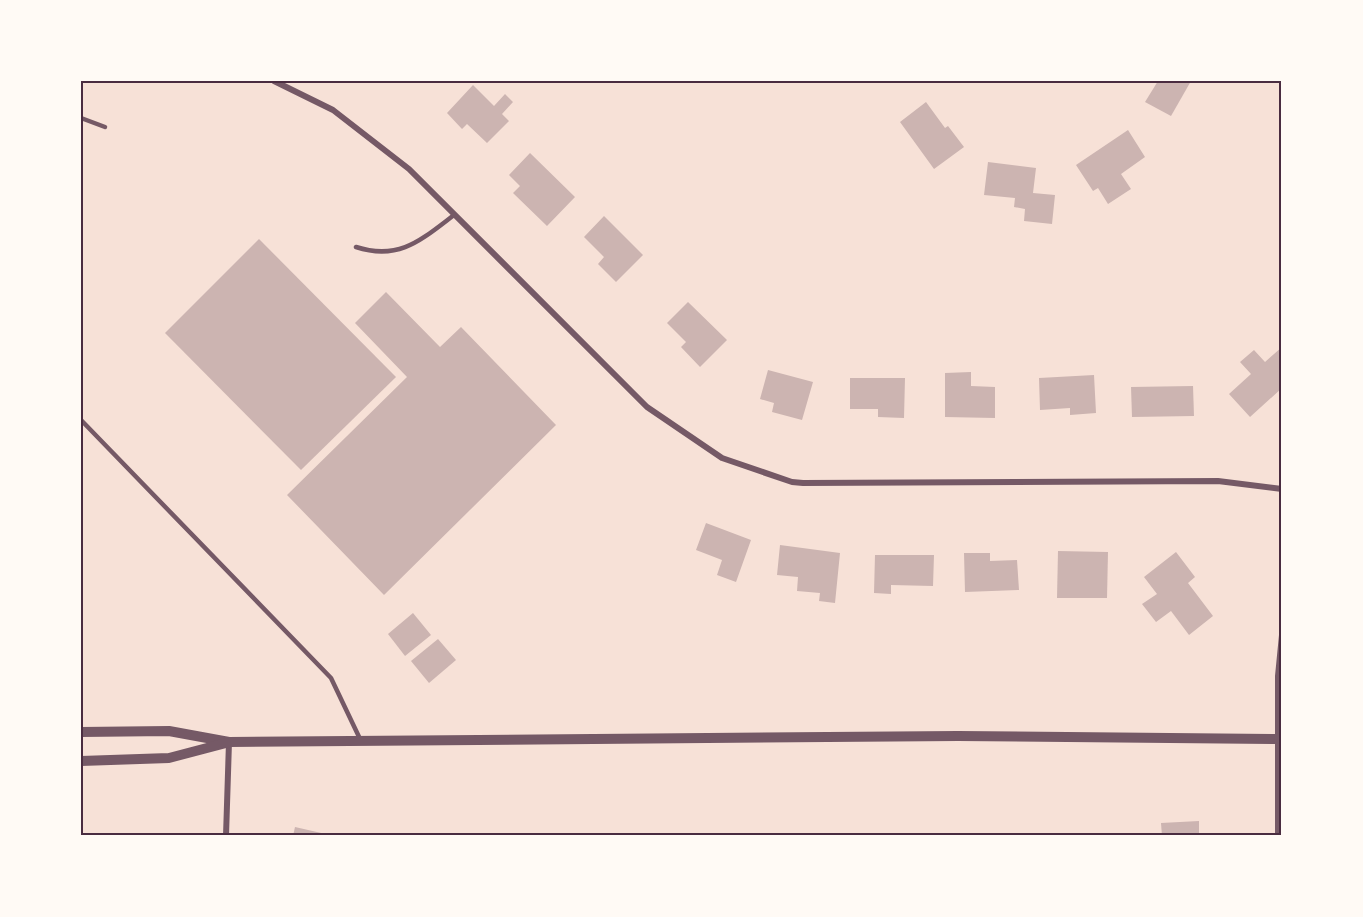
<svg xmlns="http://www.w3.org/2000/svg" width="1363" height="917" viewBox="0 0 1363 917" font-family="Inter,sans-serif">
  <style>
    .building { fill: #ccb4b1 }
    .lines { fill: none; stroke-linecap: round; stroke-linejoin: round }
    .service { stroke: #755966; stroke-width: 4.5 }
    .minor { stroke: #755966; stroke-width: 6 }
    .tertiary { stroke: #755966; stroke-width: 10 }
    .neatline { fill: none; stroke: #4a2c40; stroke-width: 2 }
  </style>
  <rect width="100%" height="100%" fill="#f7e1d7"/>
  <g class="building">
    <polygon points="1158,81 1191,81 1171,116 1145,102"/>
    <polygon points="473,85 494,106 505,94 513,102 502,114 509,121 487,143 467,124 462,129 447,113"/>
    <polygon points="926,102 945,128 948,126 964,147 934,169 900,122"/>
    <polygon points="1128,130 1145,157 1121,174 1131,189 1108,204 1098,188 1093,191 1076,165"/>
    <polygon points="530,153 575,197 547,226 513,193 520,186 509,175"/>
    <polygon points="988,162 1036,168 1033,193 1055,195 1052,224 1024,221 1025,209 1014,207 1015,198 984,195"/>
    <polygon points="604,216 643,255 616,282 598,264 604,257 584,237"/>
    <polygon points="259,239 396,377 301,470 165,333"/>
    <polygon points="386,292 440,347 461,327 556,425 384,595 287,495 407,377 355,323"/>
    <polygon points="688,302 727,340 700,367 681,347 686,342 667,323"/>
    <polygon points="1282,347 1282,388 1250,417 1229,394 1251,374 1240,362 1254,350 1265,362"/>
    <polygon points="768,370 813,382 802,420 772,412 774,403 760,399"/>
    <polygon points="971,372 971,386 995,387 995,418 945,417 945,373"/>
    <polygon points="1094,375 1096,413 1070,415 1070,408 1040,410 1039,378"/>
    <polygon points="850,378 905,378 904,418 878,417 878,409 850,409"/>
    <polygon points="1193,386 1194,416 1132,417 1131,387"/>
    <polygon points="706,523 751,540 736,582 717,575 722,560 696,550"/>
    <polygon points="780,545 840,553 835,603 819,601 820,593 797,591 798,577 777,575"/>
    <polygon points="1058,551 1108,552 1107,598 1057,598"/>
    <polygon points="1176,552 1195,577 1188,583 1213,616 1189,635 1171,611 1156,622 1142,604 1157,594 1144,577"/>
    <polygon points="964,553 990,553 990,561 1017,560 1019,590 965,592"/>
    <polygon points="875,555 934,555 933,586 891,585 891,594 874,593"/>
    <polygon points="413,613 431,635 405,656 388,634"/>
    <polygon points="438,639 456,660 429,683 411,661"/>
    <polygon points="1199,821 1199,836 1162,836 1161,823"/>
    <polygon points="295,827 330,835 330,836 293,836"/>
  </g>
  <g class="lines">
    <g class="service">
      <polyline points="81,118 105,127"/>
      <path d="M 356,247 C 399,261 421,240 454,215"/>
      <polyline points="81,420 331,678 361,741"/>
    </g>
    <g class="minor">
      <polyline points="274,81 333,110 409,169 647,407 722,458 792,482 803,483 1218,481 1282,489"/>
      <polyline points="212,836 226,836"/>
      <polyline points="226,836 229,742"/>
      <polyline points="1278,836 1278,676 1282,635"/>
    </g>
    <g class="tertiary">
      <polyline points="81,732 169,731 229,742 958,736 1282,739"/>
      <polyline points="81,761 169,758 226,743"/>
    </g>
  </g>
  <rect width="1363" height="917" fill="none" stroke="#fffaf5" stroke-width="165"/>
  <rect x="82" y="82" width="1198" height="752" class="neatline"/>
</svg>
